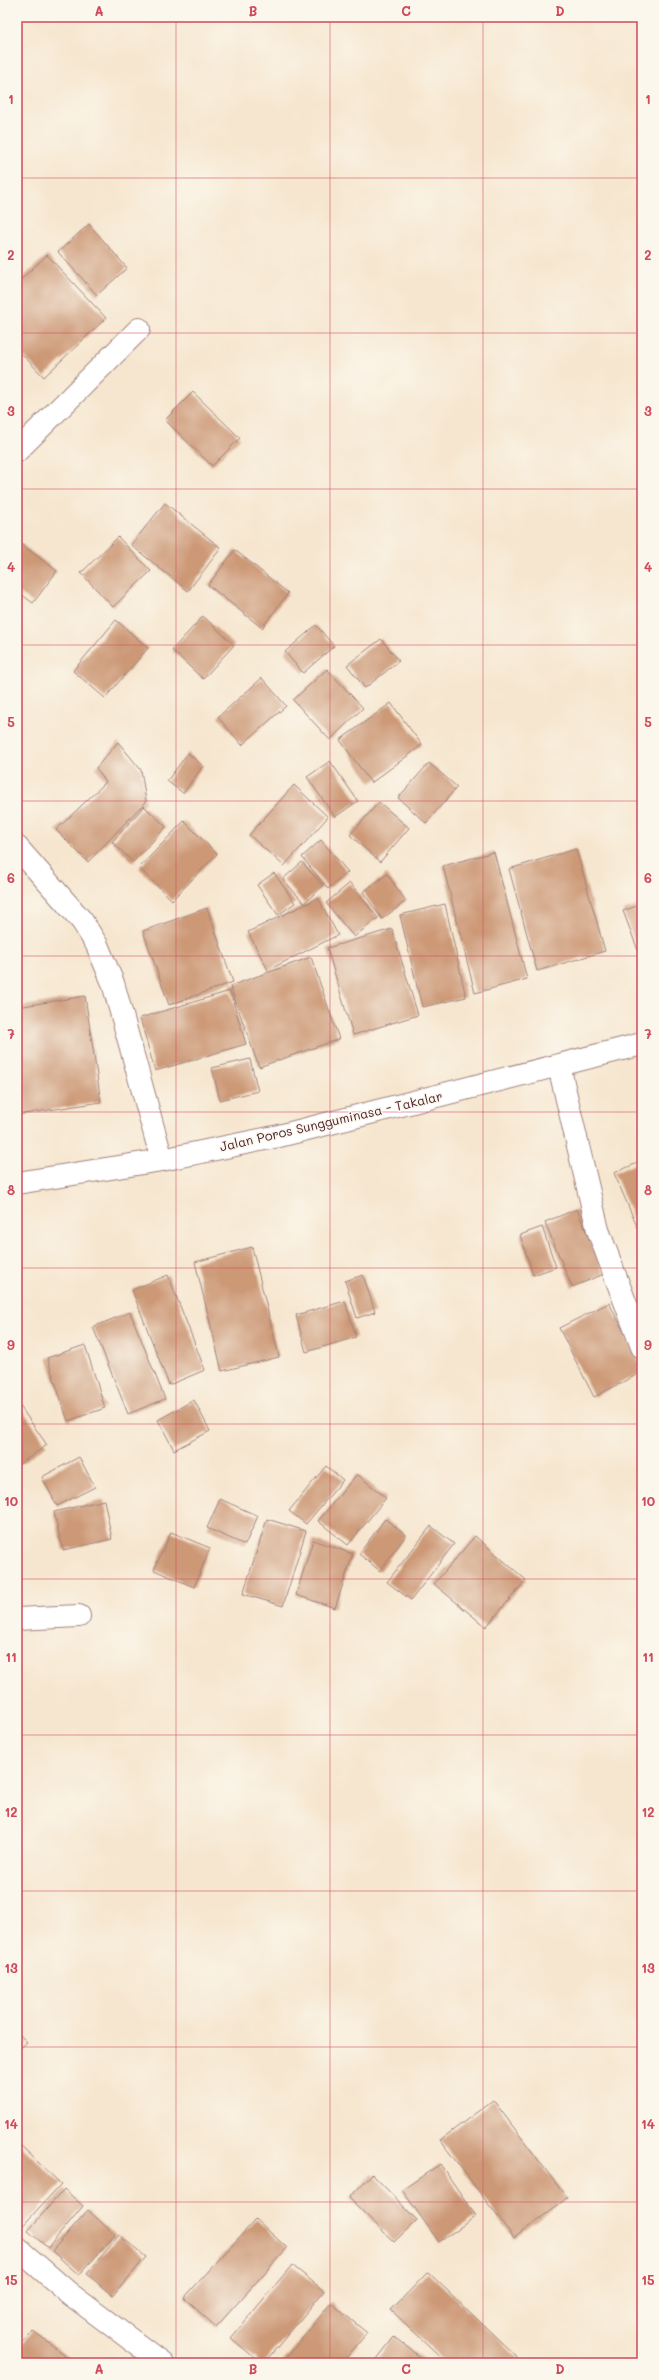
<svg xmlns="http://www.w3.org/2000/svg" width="659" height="2380" viewBox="0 0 659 2380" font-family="Mali,sans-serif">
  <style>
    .building { fill: #cc9876 }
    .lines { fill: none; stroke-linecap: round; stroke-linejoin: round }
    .minor-casing { stroke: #a0827d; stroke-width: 24 }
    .highway-casing { stroke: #a0827d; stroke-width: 24 }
    .minor { stroke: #fff; stroke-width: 22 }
    .highway { stroke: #fff; stroke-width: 22 }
    .grid { fill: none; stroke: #d1495b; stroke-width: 1; stroke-opacity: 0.55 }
    .labels { text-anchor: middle; stroke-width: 3; stroke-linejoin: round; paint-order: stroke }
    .street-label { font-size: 13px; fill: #4a1f2b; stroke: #fbf7ec }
    .neatline { fill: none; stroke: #d1495b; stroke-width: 1.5 }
    .grid-label { font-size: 13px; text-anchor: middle; font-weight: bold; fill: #d1495b }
  </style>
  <rect width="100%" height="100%" fill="#fbf7ec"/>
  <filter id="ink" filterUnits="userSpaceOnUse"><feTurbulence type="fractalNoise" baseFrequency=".025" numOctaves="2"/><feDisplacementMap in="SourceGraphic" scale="8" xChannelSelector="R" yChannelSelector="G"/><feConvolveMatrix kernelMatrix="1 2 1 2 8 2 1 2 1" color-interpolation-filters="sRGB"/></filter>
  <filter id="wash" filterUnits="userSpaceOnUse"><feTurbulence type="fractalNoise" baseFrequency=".012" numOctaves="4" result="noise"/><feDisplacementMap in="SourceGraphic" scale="16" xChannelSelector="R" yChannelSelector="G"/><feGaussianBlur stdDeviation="0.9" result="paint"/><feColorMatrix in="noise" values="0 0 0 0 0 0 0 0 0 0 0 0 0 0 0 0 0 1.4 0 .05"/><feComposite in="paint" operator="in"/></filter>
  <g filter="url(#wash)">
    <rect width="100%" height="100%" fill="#f6e6cf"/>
    <g id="blocks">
      <g class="building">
        <polygon points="89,224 127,268 97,295 58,252"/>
        <polygon points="47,255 106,318 44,377 17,349 17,283"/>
        <polygon points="193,392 240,438 212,466 165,420"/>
        <polygon points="165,503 221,548 188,591 131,545"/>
        <polygon points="118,537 151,571 113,607 81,573"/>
        <polygon points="17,541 57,571 33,603 17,591"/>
        <polygon points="235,550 288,593 262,628 208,585"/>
        <polygon points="203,616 234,645 203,679 172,650"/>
        <polygon points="116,620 148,648 105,698 73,671"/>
        <polygon points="316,625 334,646 303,673 285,652"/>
        <polygon points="381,639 399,661 365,688 347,665"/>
        <polygon points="327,669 363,708 330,740 293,700"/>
        <polygon points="262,678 286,706 242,745 218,717"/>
        <polygon points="391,703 422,745 371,783 340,740"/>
        <polygon points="118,742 141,770 146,801 88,862 56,830 106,782 96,768"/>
        <polygon points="188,753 203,766 183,793 167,781"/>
        <polygon points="330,761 358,801 335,817 307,777"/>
        <polygon points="429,763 457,787 426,823 398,798"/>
        <polygon points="294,785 328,817 284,866 249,835"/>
        <polygon points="379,802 409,828 380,862 350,835"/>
        <polygon points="144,806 166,827 133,862 112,842"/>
        <polygon points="184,821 217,854 172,900 139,868"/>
        <polygon points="321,840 348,872 328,889 302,857"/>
        <polygon points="576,849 605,951 537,971 509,869"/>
        <polygon points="494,852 527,979 475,993 443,866"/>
        <polygon points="302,862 323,886 304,903 283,879"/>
        <polygon points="274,873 295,903 278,915 257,885"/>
        <polygon points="387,874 406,901 382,919 363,892"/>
        <polygon points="350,883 378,918 354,937 326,903"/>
        <polygon points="318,898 338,935 268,970 248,932"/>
        <polygon points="445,904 466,997 422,1007 400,915"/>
        <polygon points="642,904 642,961 623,911"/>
        <polygon points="207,908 233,982 169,1005 143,931"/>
        <polygon points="392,929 418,1015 353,1035 327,948"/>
        <polygon points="311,957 339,1039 259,1067 230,986"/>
        <polygon points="230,991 246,1044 155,1071 140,1018"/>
        <polygon points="85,996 101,1102 17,1115 17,1007"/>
        <polygon points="250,1059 258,1091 220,1100 212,1068"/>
        <polygon points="642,1161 642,1238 614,1173"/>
        <polygon points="577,1209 604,1274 572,1287 545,1222"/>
        <polygon points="542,1227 556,1267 533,1275 520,1235"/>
        <polygon points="252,1247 279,1357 222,1371 195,1262"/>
        <polygon points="168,1275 205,1370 169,1385 132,1290"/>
        <polygon points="363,1275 375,1312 357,1318 345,1281"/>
        <polygon points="345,1301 356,1337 306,1352 296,1315"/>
        <polygon points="609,1303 642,1368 642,1372 594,1397 559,1328"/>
        <polygon points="130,1312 165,1399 128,1414 93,1327"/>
        <polygon points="85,1345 105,1408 68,1421 47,1358"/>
        <polygon points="194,1400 210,1431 174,1450 158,1420"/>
        <polygon points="17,1402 47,1445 17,1466"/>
        <polygon points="79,1457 95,1487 57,1506 42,1477"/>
        <polygon points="326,1466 343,1480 306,1524 289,1511"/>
        <polygon points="357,1474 386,1498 348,1545 318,1521"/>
        <polygon points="220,1499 258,1516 245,1545 207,1528"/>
        <polygon points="104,1500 112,1539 63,1550 54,1512"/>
        <polygon points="267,1519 306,1531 283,1606 243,1594"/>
        <polygon points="385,1519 406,1535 380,1571 359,1554"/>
        <polygon points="431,1526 454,1544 411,1600 387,1582"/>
        <polygon points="171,1532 210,1548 194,1587 154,1570"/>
        <polygon points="475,1536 526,1580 486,1627 434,1584"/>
        <polygon points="313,1540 353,1554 335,1608 296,1595"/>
        <polygon points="17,2032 27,2042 17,2051"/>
        <polygon points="493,2100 567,2198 514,2238 440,2140"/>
        <polygon points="17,2142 61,2184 17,2232"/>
        <polygon points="440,2164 476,2216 439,2242 402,2190"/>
        <polygon points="372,2174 417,2220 394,2242 349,2198"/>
        <polygon points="64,2189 83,2206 48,2248 28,2231"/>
        <polygon points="88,2210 115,2235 79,2275 52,2251"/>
        <polygon points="256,2219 287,2248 216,2327 184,2298"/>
        <polygon points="119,2235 146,2257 113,2296 87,2274"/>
        <polygon points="292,2265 324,2291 264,2363 261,2363 231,2338"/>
        <polygon points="428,2272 523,2363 447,2363 391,2310"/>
        <polygon points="331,2303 367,2333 342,2363 282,2363"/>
        <polygon points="32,2330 72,2360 69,2363 17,2363 17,2351"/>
        <polygon points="394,2337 428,2363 374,2363"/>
      </g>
    </g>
  </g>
  <g filter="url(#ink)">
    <use href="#blocks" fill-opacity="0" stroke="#a0827d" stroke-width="1"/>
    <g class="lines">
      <g class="minor-casing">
        <g id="minor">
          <polyline points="17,451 139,329"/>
          <polyline points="17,847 82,921 97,945 113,983 162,1160"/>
          <polyline points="559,1066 598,1230 642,1347"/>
          <polyline points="17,1619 79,1616"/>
          <polyline points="17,2248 70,2294 162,2363"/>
        </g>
      </g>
      <g class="highway-casing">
        <polyline id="highway" points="17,1183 162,1160 279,1136 642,1044"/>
      </g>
      <use href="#minor" class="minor"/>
      <use href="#highway" class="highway"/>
    </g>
  </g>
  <path class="grid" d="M 176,17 L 176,2363M 330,17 L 330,2363M 483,17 L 483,2363M 17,178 L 642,178M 17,333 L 642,333M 17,489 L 642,489M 17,645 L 642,645M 17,801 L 642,801M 17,956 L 642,956M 17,1112 L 642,1112M 17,1268 L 642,1268M 17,1424 L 642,1424M 17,1579 L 642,1579M 17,1735 L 642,1735M 17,1891 L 642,1891M 17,2047 L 642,2047M 17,2202 L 642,2202"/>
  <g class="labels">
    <g class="street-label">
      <text transform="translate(331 1121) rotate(-13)" y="5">Jalan Poros Sungguminasa - Takalar</text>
    </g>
  </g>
  <rect width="659" height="2380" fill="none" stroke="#fbf7ec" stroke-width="44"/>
  <rect x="22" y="22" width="615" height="2336" class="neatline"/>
  <g class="grid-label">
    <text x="99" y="16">A</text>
    <text x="253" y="16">B</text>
    <text x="406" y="16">C</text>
    <text x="560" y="16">D</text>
    <text x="11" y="104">1</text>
    <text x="648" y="104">1</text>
    <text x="11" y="260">2</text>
    <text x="648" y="260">2</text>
    <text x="11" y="416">3</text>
    <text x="648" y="416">3</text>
    <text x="11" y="572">4</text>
    <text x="648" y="572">4</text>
    <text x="11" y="727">5</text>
    <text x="648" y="727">5</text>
    <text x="11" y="883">6</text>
    <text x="648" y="883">6</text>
    <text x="11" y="1039">7</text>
    <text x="648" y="1039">7</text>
    <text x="11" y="1195">8</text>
    <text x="648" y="1195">8</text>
    <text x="11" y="1350">9</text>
    <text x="648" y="1350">9</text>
    <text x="11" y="1506">10</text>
    <text x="648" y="1506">10</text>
    <text x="11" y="1662">11</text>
    <text x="648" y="1662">11</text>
    <text x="11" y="1817">12</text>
    <text x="648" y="1817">12</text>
    <text x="11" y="1973">13</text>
    <text x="648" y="1973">13</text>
    <text x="11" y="2129">14</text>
    <text x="648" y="2129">14</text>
    <text x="11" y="2285">15</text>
    <text x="648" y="2285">15</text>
    <text x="99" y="2374">A</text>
    <text x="253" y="2374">B</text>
    <text x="406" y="2374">C</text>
    <text x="560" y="2374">D</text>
  </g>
</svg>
